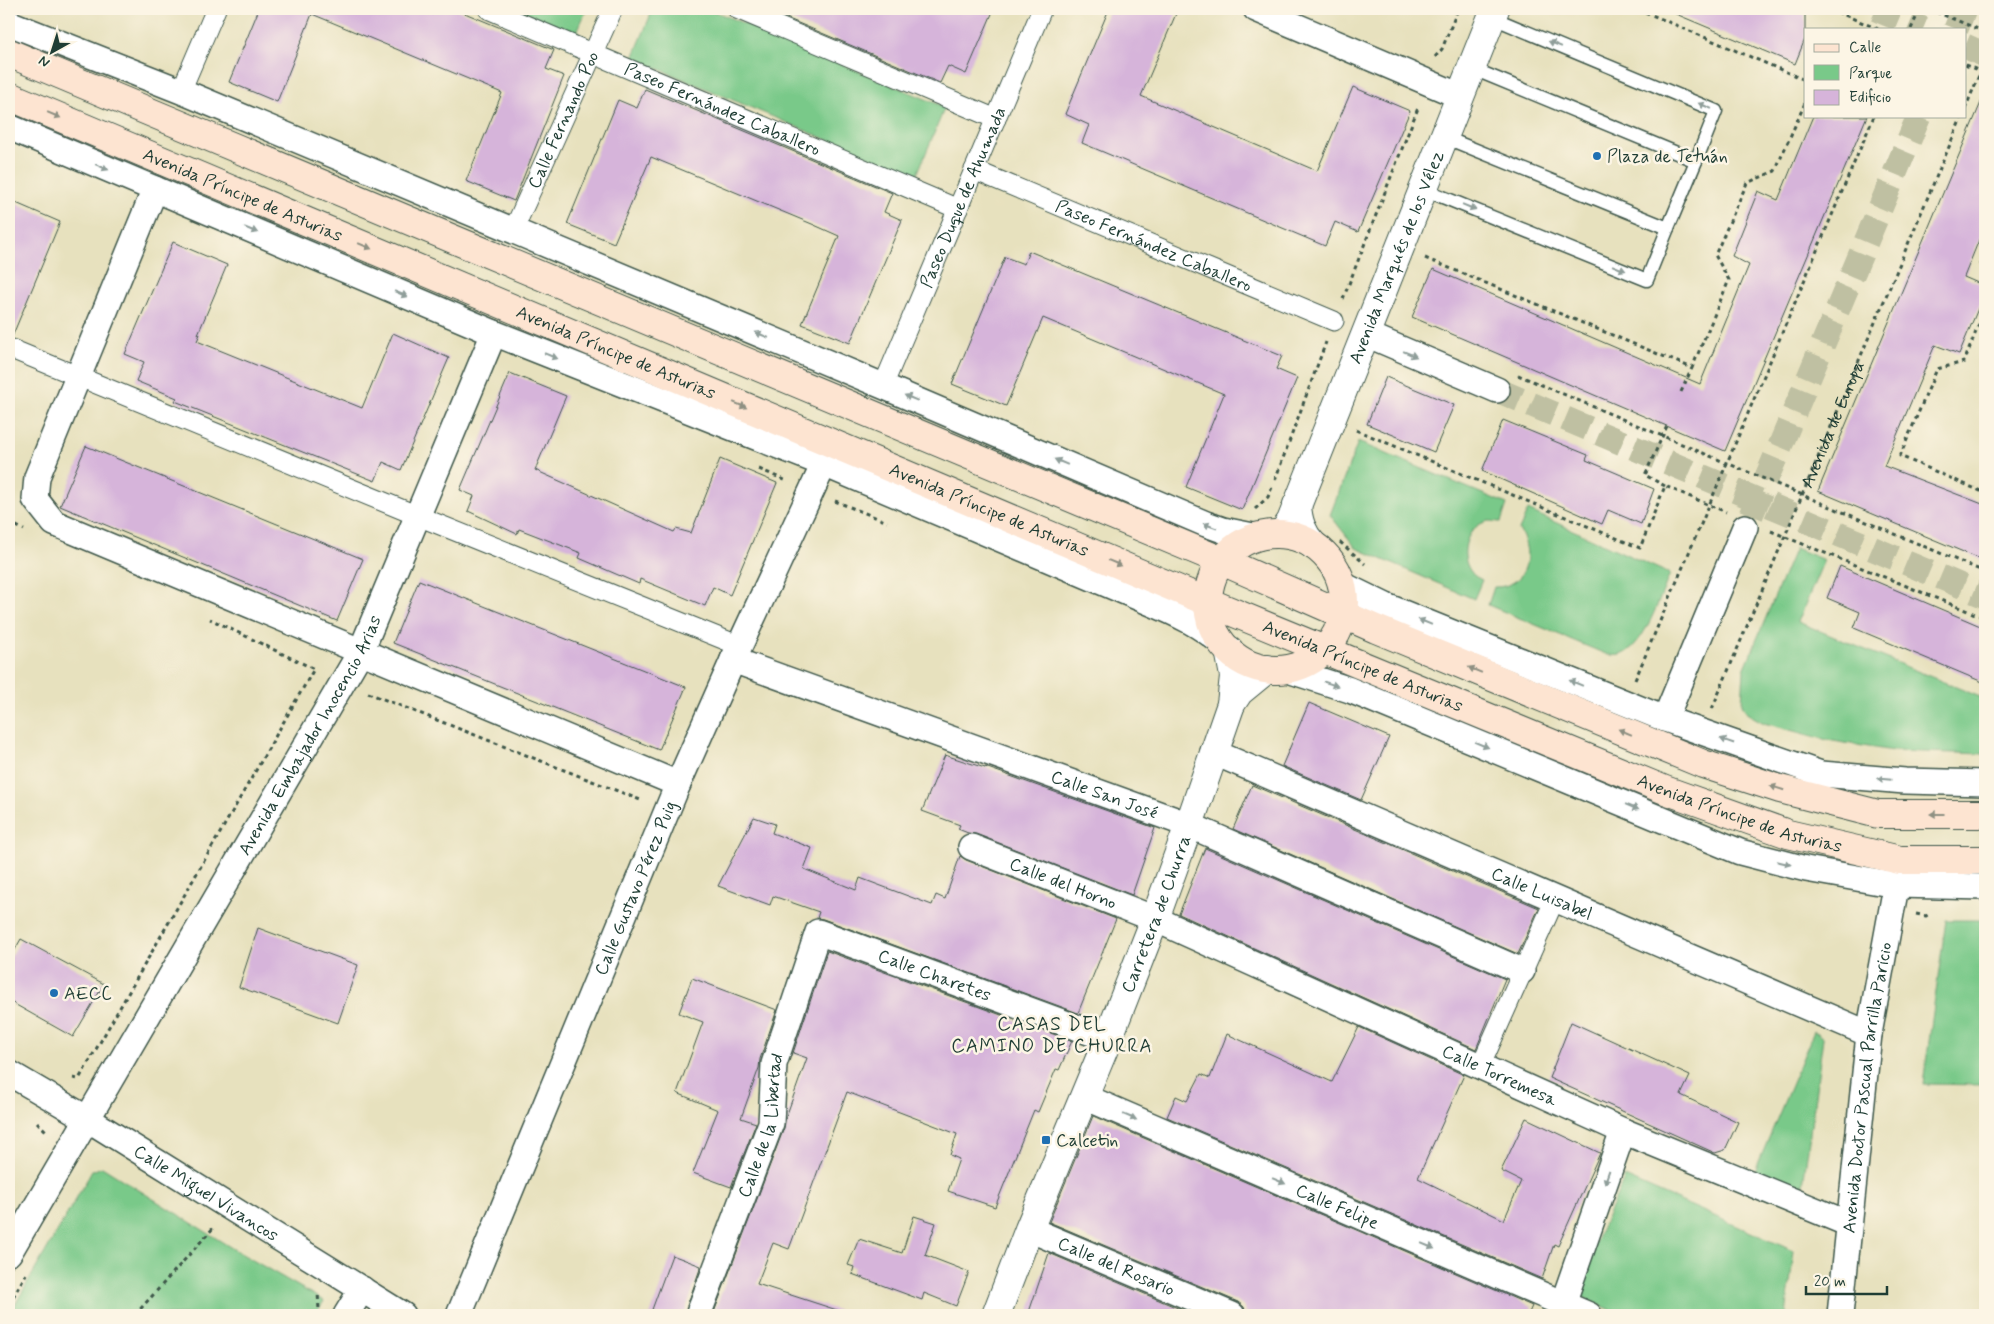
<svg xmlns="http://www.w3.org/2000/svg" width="1994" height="1324" viewBox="0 0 1994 1324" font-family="Mynerve,sans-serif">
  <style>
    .green { fill: #79c989; stroke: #4c835e }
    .building { fill: #d6b4da }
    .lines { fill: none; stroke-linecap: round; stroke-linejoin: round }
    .minor-tunnel { stroke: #bfc0a2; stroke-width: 25; stroke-dasharray: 25 12; stroke-linecap: butt }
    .service-casing { stroke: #3d5649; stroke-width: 15 }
    .pedestrian-casing { stroke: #3d5649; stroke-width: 21 }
    .minor-casing { stroke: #3d5649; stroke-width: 28 }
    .tertiary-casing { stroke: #3d5649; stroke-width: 30 }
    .secondary-casing { stroke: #3d5649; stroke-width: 30 }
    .path { stroke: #3d5649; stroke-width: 3; stroke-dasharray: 4 4; stroke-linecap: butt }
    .service { stroke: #fff; stroke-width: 12 }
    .pedestrian { stroke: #fff; stroke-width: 19 }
    .minor { stroke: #fff; stroke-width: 25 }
    .tertiary { stroke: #fff; stroke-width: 28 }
    .secondary { stroke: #fde4d1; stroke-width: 28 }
    .oneway { fill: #8f9e9a }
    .oneway2 { fill: #8e9082 }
    .poi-dot { fill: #1f6fb2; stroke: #fcf5e5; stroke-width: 2 }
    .labels { text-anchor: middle; stroke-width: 5; stroke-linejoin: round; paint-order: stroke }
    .street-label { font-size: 18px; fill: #1f3d34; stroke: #fcf5e5 }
    .poi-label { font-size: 18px; fill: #1f3d34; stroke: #fcf5e5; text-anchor: start }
    .neighbourhood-label { font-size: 19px; letter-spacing: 1px; fill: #1f3d34; stroke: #fcf5e5 }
  </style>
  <rect width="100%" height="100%" fill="#fcf5e5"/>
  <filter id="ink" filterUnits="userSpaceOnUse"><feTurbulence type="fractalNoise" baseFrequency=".02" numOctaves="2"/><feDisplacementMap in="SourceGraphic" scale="10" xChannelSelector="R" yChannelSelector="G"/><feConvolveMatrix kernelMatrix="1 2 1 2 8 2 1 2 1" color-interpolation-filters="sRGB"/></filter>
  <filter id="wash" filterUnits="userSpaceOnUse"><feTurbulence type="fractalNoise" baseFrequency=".0096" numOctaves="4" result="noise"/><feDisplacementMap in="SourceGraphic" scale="20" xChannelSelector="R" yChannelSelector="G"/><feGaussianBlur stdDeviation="1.12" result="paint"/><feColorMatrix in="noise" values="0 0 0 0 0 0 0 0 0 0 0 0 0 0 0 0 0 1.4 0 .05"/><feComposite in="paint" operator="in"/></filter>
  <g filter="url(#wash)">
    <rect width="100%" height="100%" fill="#e7e1be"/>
    <g class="green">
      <polygon points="516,9 587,9 576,34"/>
      <polygon points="653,9 709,9 945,107 916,177 633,58"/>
      <path d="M 1358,442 L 1507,504 L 1501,522 C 1496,522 1489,520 1485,522 C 1464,529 1459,558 1472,573 C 1474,576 1478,578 1482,580 L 1474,599 L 1356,548 L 1330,515 Z"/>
      <path d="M 1528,510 L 1670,574 C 1660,596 1645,647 1620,655 C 1617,656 1611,655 1608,655 L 1488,605 L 1494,587 C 1527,588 1535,554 1519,530 Z"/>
      <polygon points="1795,548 1824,560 1798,622 1985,699 1985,754 1893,751 1827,740 1764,723 1748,714 1742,704 1744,670"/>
      <polygon points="1946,920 1985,920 1985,1085 1923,1084"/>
      <polygon points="1814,1031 1823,1038 1802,1192 1755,1171"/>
      <polygon points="102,1167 235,1250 324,1301 315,1315 9,1315 92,1171"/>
      <polygon points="1625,1177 1794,1251 1786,1315 1623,1315 1572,1293"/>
    </g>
    <g id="blocks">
      <g class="building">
        <polygon points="259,9 455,9 554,50 546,69 564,76 514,201 466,181 502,93 312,14 277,102 229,82"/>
        <polygon points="765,9 994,9 966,74 948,66 940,83"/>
        <polygon points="1109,9 1178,9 1141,96 1317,171 1353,87 1410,111 1358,232 1335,222 1325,246 1082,143 1089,125 1065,114"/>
        <polygon points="1664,9 1805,9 1805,39 1795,64"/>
        <polygon points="645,89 892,193 884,212 902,220 850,343 802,324 839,236 812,224 651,157 614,243 567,224 618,100 637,108"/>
        <polygon points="1985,93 1985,225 1964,277 1985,286 1985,292 1959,354 1935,345 1884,466 1985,505 1985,561 1818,491"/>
        <polygon points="1813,116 1867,116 1725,451 1412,317 1433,269 1700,384 1749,265 1732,256 1758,191 1778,200"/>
        <polygon points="9,200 60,222 12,337 9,337"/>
        <polygon points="173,242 227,265 198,334 200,334 197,341 362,408 393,333 449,358 401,470 383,462 375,481 175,401 177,398 136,381 144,362 125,354"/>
        <polygon points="1029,251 1282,356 1276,369 1297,378 1242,510 1186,487 1224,394 1043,318 1006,406 952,384 1005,257 1024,264"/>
        <polygon points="510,373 566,396 535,470 674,532 676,529 691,533 720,459 777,483 730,595 713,587 705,606 640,579 639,584 579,558 581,553 519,529 517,534 468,511 474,496 460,490"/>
        <polygon points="1386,377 1454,405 1434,452 1367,424"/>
        <polygon points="1503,420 1588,455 1586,460 1654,489 1641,524 1608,510 1602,524 1482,471"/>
        <polygon points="86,446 363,559 337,621 60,506"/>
        <polygon points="1840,566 1985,628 1985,683 1854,628 1860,612 1827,598"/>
        <polygon points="419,580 686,687 659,750 393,643"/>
        <polygon points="1309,703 1389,737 1361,800 1282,766"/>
        <polygon points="945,755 985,768 985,767 1155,828 1132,895 976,834 968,833 958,829 960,825 922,811"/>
        <polygon points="1252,785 1539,908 1518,954 1233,829"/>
        <polygon points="754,817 775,824 772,833 812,848 804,869 856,890 860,878 932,905 936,895 945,899 960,856 966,860 1116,919 1078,1013 823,919 817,918 819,912 773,896 770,905 718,886"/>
        <polygon points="1205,848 1505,979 1476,1049 1179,914"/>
        <polygon points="258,928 358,965 338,1023 239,987"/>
        <polygon points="21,939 104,984 73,1037 9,1001 9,960"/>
        <polygon points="827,951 1072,1041 1059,1070 1056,1069 1038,1112 1034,1110 995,1207 948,1191 959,1159 950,1155 957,1134 847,1092 789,1249 773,1243 757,1284 840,1311 839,1315 713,1315 784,1128 786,1117 807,1058 793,1053"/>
        <polygon points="692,978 777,1010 760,1059 759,1068 741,1118 756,1123 731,1187 693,1173 718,1110 677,1093 703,1022 679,1013"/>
        <polygon points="1571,1022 1690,1076 1681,1095 1738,1122 1725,1150 1715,1153 1549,1078"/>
        <polygon points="1359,1027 1464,1075 1418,1178 1504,1220 1521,1181 1501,1171 1526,1118 1600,1153 1558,1246 1554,1244 1542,1279 1167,1117 1176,1096 1187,1101 1201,1074 1210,1078 1227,1034 1332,1082"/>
        <polygon points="1093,1116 1532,1306 1528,1315 1251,1315 1246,1313 1244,1307 1238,1302 1049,1222"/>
        <polygon points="914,1216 936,1223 925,1255 969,1272 956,1306 924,1293 922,1300 852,1274 854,1267 848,1265 859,1239 902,1253"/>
        <polygon points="1049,1253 1180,1309 1177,1315 1028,1315"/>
        <polygon points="672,1255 701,1266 684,1315 650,1315"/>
      </g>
    </g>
  </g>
  <g filter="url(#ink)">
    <use href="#blocks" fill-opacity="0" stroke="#3d5649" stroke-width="1"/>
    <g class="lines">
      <g class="minor-tunnel">
        <polyline points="1876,9 1923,29"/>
        <polyline points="1956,29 1964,9"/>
        <polyline points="1965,46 1985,55"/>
        <polyline points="1497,390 1985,596"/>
        <polyline points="1751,515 1919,116"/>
      </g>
      <g class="service-casing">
        <g id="service">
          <polyline points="1491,17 1716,111 1696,161"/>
          <polyline points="1444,137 1668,228 1696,161 1471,68"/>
          <polyline points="1423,189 1647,280 1668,228"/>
        </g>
      </g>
      <g class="pedestrian-casing">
        <g id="pedestrian">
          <path id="s2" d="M 488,9 L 958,209"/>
          <polyline points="737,9 996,119"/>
          <polyline points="181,91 216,9"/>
          <path id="s3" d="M 974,170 L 1334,321"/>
          <path id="s4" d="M 513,231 L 613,9"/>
          <polyline points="9,348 418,516 740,646"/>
          <path id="s5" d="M 883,386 L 1042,9"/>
          <polyline points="1480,1067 1555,899"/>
        </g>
      </g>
      <g class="minor-casing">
        <g id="minor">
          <polyline points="1256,9 1460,96"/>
          <polyline points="9,23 181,91 883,386 1206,524 1223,530 1258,537"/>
          <path d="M 9,127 L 494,333 L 824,464 L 1149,602 C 1178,614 1201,625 1225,646"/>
          <polyline points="155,189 37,477 35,499 54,523 678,784"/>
          <polyline points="1366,334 1497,390"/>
          <polyline points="1341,584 1386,606 1665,719 1821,774 1905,781 1985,783"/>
          <path id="s6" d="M 733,660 L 1189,825 L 1522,971"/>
          <polyline points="1285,669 1350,690 1740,852 1806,869 1896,885 1985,887"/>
          <polyline points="1665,719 1745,527"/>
          <path id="s7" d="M 1213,752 L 1869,1034"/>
          <path id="s8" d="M 971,847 L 1155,919 L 1623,1131 L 1849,1224"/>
          <path id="s9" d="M 9,1073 L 86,1118 L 403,1315"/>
          <path id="s10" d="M 1085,1097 L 1589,1315"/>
          <path id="s11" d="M 1029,1229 L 1232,1315"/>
          <path id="s12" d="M 9,1253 L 361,651 L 494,333"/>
          <polyline points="346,1315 362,1289"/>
          <path id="s13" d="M 459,1315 L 678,784 L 733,660 L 824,464"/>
          <path id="s14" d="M 698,1315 L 771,1123 L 774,1064 L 818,932 L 1108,1039"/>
          <polyline points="1559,1315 1623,1131"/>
          <path id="s15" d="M 1840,1315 L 1869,1034 L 1899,870"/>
        </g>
      </g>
      <g class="tertiary-casing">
        <g id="tertiary">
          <path d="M 1297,505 C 1298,521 1302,533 1313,545"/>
          <path id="s16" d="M 1279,534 L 1285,530 L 1291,521 L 1495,9"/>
          <polyline points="1231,704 1239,692 1267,669"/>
          <path id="s17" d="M 996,1315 L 1029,1229 L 1108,1039 L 1155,919 L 1189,825 L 1231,704 L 1234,676 L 1229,650"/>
        </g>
      </g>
      <g class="secondary-casing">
        <g id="secondary">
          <polyline points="9,53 1222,561 1376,629 1703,764 1780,789 1878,814 1985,814"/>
          <path id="s18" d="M 9,96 L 1208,602 L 1665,790 L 1788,834 L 1900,860 L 1985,860"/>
          <circle cx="1276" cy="602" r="68"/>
        </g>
      </g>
      <g class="path">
        <polyline points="1638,9 1805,80"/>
        <polyline points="1830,9 1878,29"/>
        <polyline points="1929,9 1985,32"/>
        <polyline points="1911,29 1920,9"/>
        <polyline points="1435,57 1442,49 1458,9"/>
        <polyline points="1965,65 1985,73"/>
        <polyline points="1965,109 1985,61"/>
        <polyline points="1985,253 1981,264 1985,272"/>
        <polyline points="1425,258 1692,368 1729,280 1715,255 1747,183 1775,171 1805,103"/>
        <polyline points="1343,299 1418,108"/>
        <polyline points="1985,309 1964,362 1937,369 1900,456 1985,493"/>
        <polyline points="1518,375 1985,572"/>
        <polyline points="1681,392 1692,368"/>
        <polyline points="1356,430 1640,548 1665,486 1726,512"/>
        <polyline points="759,469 787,481"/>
        <polyline points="1275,480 1326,342"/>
        <polyline points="1665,486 1645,475 1667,426"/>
        <polyline points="835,501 887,522"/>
        <polyline points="1255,509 1268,497 1272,487"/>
        <polyline points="9,520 12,511"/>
        <polyline points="9,522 24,530"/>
        <polyline points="1771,531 1985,618"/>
        <polyline points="1340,542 1365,564"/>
        <polyline points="1635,680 1874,116"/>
        <polyline points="368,693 643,801"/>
        <path id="s1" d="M 1712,709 L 1962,116"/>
        <polyline points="1916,914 1926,916 1931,913"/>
        <polyline points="73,1078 79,1079 314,669 210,619"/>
        <polyline points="37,1122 48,1133"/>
        <polyline points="9,1304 26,1274"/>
        <polyline points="135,1315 214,1227"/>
        <polyline points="316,1315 319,1311 318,1292"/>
      </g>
      <use href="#service" class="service"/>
      <use href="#pedestrian" class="pedestrian"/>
      <use href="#minor" class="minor"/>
      <use href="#tertiary" class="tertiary"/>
      <use href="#secondary" class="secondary"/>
    </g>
    <defs><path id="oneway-solid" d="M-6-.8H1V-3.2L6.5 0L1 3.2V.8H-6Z" transform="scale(1.25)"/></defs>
    <g class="oneway">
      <use href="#oneway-solid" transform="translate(1555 44) rotate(-157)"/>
      <use href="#oneway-solid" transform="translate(1705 106) rotate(-157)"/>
      <use href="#oneway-solid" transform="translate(102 167) rotate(23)"/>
      <use href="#oneway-solid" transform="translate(1469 207) rotate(22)"/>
      <use href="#oneway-solid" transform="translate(251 230) rotate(23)"/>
      <use href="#oneway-solid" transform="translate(1619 268) rotate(22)"/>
      <use href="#oneway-solid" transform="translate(401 294) rotate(23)"/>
      <use href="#oneway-solid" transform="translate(762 335) rotate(-157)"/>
      <use href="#oneway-solid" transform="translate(1410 354) rotate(23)"/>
      <use href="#oneway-solid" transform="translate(551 356) rotate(22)"/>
      <use href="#oneway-solid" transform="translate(911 398) rotate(-157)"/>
      <use href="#oneway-solid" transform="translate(1061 462) rotate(-157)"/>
      <use href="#oneway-solid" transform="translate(1210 526) rotate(-159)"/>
      <use href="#oneway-solid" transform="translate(1425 622) rotate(-158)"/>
      <use href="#oneway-solid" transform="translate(1576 683) rotate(-158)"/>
      <use href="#oneway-solid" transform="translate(1331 684) rotate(18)"/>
      <use href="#oneway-solid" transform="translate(1727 741) rotate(-161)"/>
      <use href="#oneway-solid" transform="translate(1482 745) rotate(22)"/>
      <use href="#oneway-solid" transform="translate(1884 779) rotate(-175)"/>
      <use href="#oneway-solid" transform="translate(1632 807) rotate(22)"/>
      <use href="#oneway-solid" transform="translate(1784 863) rotate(14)"/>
      <use href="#oneway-solid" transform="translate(1130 1117) rotate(23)"/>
      <use href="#oneway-solid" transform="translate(1607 1177) rotate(109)"/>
      <use href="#oneway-solid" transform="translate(1279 1181) rotate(23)"/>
      <use href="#oneway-solid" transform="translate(1428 1246) rotate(23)"/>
    </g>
    <g class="oneway2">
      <use href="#oneway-solid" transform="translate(54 115) rotate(23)"/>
      <use href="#oneway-solid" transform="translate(365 246) rotate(23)"/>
      <use href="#oneway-solid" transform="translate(740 405) rotate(23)"/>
      <use href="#oneway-solid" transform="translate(1115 563) rotate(23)"/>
      <use href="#oneway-solid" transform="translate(1475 670) rotate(-157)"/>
      <use href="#oneway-solid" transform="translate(1625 732) rotate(-157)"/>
      <use href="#oneway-solid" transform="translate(1777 788) rotate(-163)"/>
      <use href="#oneway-solid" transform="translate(1937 814) rotate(180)"/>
    </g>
  </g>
  <g class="poi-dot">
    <circle cx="1597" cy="156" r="5"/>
    <circle cx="54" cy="993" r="5"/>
    <rect x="1041" y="1135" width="10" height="10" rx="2.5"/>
  </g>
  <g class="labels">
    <g class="street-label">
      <text dy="6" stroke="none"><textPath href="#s2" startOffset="255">Paseo Fernández Caballero</textPath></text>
      <text dy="6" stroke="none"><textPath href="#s4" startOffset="122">Calle Fernando Poo</textPath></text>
      <text dy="6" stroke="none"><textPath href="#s18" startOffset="254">Avenida Príncipe de Asturias</textPath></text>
      <text dy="6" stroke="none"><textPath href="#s5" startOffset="205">Paseo Duque de Ahumada</textPath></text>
      <text dy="6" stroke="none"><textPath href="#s3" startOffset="195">Paseo Fernández Caballero</textPath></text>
      <text dy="6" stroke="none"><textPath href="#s16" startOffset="302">Avenida Marqués de los Vélez</textPath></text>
      <text dy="6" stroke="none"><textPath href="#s18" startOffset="659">Avenida Príncipe de Asturias</textPath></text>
      <text dy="6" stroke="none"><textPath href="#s1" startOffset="309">Avenida de Europa</textPath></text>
      <text dy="6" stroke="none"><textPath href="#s18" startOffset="1064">Avenida Príncipe de Asturias</textPath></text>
      <text dy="6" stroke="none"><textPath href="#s18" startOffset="1469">Avenida Príncipe de Asturias</textPath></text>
      <text dy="6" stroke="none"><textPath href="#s12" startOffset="599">Avenida Embajador Inocencio Arias</textPath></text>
      <text dy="6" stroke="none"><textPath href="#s6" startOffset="395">Calle San José</textPath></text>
      <text dy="6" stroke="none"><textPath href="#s18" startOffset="1874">Avenida Príncipe de Asturias</textPath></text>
      <text dy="6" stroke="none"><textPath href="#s8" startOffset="99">Calle del Horno</textPath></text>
      <text dy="6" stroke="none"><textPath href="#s13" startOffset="462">Calle Gustavo Pérez Puig</textPath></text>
      <text dy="6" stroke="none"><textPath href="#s7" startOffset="358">Calle Luisabel</textPath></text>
      <text dy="6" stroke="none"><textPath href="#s17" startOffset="432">Carretera de Churra</textPath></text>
      <text dy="6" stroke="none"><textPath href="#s14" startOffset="528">Calle Charetes</textPath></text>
      <text dy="6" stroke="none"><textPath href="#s8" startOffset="576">Calle Torremesa</textPath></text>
      <text dy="6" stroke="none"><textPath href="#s15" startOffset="229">Avenida Doctor Pascual Parrilla Paricio</textPath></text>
      <text dy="6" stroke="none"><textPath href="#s14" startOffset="201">Calle de la Libertad</textPath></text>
      <text dy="6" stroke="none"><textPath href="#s9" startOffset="231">Calle Miguel Vivancos</textPath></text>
      <text dy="6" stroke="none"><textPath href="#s10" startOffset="275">Calle Felipe</textPath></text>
      <text dy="6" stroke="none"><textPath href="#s11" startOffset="95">Calle del Rosario</textPath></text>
    </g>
    <g class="poi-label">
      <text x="1607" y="162">Plaza de Tetuán</text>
      <text x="64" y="999">AECC</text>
      <text x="1056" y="1146">Calcetin</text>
    </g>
    <g class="neighbourhood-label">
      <text x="1052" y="1030">CASAS DEL<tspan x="1052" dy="22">CAMINO DE CHURRA</tspan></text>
    </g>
  </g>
  <rect width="1994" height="1324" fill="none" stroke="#fcf5e5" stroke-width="30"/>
  <rect x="1804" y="28" width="162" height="90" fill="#fcf5e5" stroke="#a4ab9e"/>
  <rect x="1814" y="44" width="25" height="8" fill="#fde4d1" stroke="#a4ab9e"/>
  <text x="1849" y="52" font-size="15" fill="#1f3d34">Calle</text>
  <rect x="1814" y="65" width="25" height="15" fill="#79c989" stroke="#a4ab9e"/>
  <text x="1849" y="78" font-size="15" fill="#1f3d34">Parque</text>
  <rect x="1814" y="90" width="25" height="15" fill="#d6b4da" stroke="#a4ab9e"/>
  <text x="1849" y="102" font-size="15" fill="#1f3d34">Edificio</text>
  <g transform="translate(52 52) rotate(219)" stroke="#fcf5e5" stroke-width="4" paint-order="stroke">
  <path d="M0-4L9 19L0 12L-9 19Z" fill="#1f3d34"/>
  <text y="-8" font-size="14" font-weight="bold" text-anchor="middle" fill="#1f3d34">N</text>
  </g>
  <path d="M1806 1286v8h81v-8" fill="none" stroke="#1f3d34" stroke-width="2.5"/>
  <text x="1814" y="1286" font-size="15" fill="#1f3d34" stroke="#fcf5e5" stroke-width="4" paint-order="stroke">20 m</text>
</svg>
